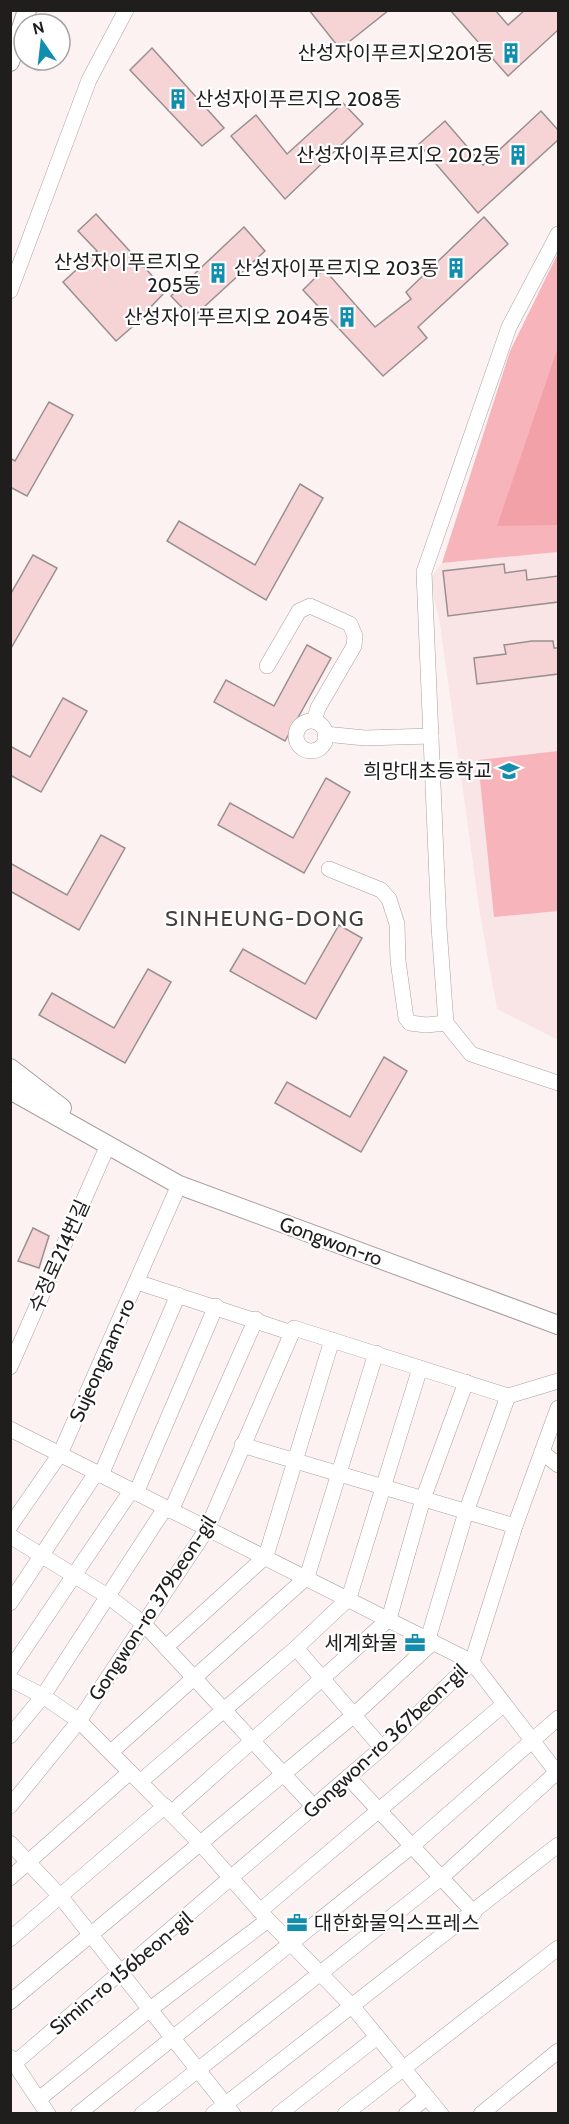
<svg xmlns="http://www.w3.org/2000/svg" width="569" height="2124" viewBox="0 0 569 2124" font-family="Cabin,'Noto Sans KR',sans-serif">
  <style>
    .built { fill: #f9e4e6 }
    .green { fill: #f7b5bb }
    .forest { fill: #f2a1a9 }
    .building { fill: #f6d4d6; stroke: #998f90; stroke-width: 1.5 }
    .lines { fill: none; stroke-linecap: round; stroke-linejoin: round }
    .minor-casing { stroke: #aa9fa0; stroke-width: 16 }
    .major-casing { stroke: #aa9fa0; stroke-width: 20 }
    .minor { stroke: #fff; stroke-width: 15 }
    .major { stroke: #fff; stroke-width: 18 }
    .labels { text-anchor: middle; stroke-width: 4.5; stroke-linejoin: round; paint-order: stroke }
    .poi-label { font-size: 20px; fill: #201d1d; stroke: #fff; text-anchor: end }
    .street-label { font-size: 20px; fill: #201d1d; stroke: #fff }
    .quarter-label { font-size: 22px; letter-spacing: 1.5px; fill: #463d3e; stroke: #fff }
  </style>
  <rect width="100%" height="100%" fill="#fdf2f2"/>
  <polygon class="built" points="558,552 558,1040 497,1009 480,914 440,624 430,579 442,563"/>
  <g class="green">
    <polygon points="558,253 558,552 442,563 510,351"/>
    <polygon points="558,751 558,911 494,917 478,760"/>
  </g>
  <polygon class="forest" points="558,347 558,525 497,526"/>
  <g class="building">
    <polygon points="309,10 389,10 340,49"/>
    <polygon points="450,10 495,10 508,25 525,10 558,10 558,30 508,76"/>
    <polygon points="152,48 224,128 202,146 130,70"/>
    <polygon points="343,103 363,124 285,199 231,136 256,115 287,154"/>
    <polygon points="541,111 558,130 558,140 478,213 419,144 445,121 483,165"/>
    <polygon points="96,214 166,291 146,312 147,314 116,341 63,282 97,251 78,231"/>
    <polygon points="484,217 508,244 418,327 427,338 383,376 303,290 324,269 375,327 411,299 406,292"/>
    <polygon points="244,227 265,251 192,318 171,296"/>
    <polygon points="49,402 73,415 27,496 10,487 10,458 15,461"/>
    <polygon points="300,484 323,498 266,600 167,541 179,521 255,565"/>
    <polygon points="33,555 57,568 10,650 10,595"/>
    <polygon points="504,564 505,573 526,570 527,580 558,576 558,602 448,616 443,571"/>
    <polygon points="532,641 553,641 554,648 558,648 558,674 477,684 474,658 506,654 504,645"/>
    <polygon points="307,645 331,658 285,741 214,702 226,680 274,706"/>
    <polygon points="63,698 87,711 41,792 10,775 10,746 30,757"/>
    <polygon points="326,778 350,792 304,873 218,825 230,803 293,838"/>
    <polygon points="101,835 125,848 79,930 10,891 10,863 67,895"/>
    <polygon points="339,925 362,938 316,1019 230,971 243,949 305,984"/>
    <polygon points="148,969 171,982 125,1063 39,1015 52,993 114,1028"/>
    <polygon points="384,1057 407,1071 361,1152 275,1103 287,1082 350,1117"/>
    <polygon points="33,1228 49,1236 39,1268 18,1261"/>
  </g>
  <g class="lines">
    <g class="minor-casing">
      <g id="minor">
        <polyline points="558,234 509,327 424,572 439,927 446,1023 471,1054 558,1083"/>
        <polyline points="10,291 89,80 126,10"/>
        <polyline points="267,666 299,611 310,606 350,624 355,636 354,646 318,708 314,721"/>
        <circle cx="311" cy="736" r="15"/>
        <polyline points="325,734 365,738 431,736"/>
        <polyline points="329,869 381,890 389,899 397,924 398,961 406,1018 410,1023 426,1025 446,1023"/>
        <polyline points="137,1282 292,1333"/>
        <polyline points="10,1367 108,1145"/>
        <polyline points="10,1429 472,1662 558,1774"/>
        <polyline points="242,1445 515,1526"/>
        <polyline points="542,1452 558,1465"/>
        <polyline points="101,1475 178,1295"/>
        <polyline points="136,1493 216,1306"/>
        <polyline points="171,1511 256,1319"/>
        <polyline points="10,1526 60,1454 179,1185"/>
        <polyline points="10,1536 109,1597 144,1624 314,1807"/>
        <polyline points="10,1603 96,1473"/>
        <polyline points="428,1639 466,1512 508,1396"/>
        <polyline points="167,1646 266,1556 332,1340"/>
        <polyline points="296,1648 382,1748"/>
        <polyline points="10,1670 131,1491"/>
        <polyline points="10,1679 43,1696 79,1721 130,1772 200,1843 268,1920 352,2006 441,2114"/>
        <polyline points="10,1736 43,1696 165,1508"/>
        <polyline points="111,1752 307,1577 376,1353"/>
        <polyline points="348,1777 474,1913"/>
        <polyline points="140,1782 296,1648 349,1598 420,1368"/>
        <polyline points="10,1806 79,1721 207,1529 294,1328 508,1396 558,1381"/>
        <polyline points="171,1813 389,1619 423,1499 466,1382"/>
        <polyline points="10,1843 60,1896 233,2114"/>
        <polyline points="10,1878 130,1772"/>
        <polyline points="260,1911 503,1705"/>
        <polyline points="10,1939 165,1806"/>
        <polyline points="10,2002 354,1715 433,1642"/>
        <polyline points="10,2057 48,2114"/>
        <polyline points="10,2067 382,1748 472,1662 515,1526 558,1408"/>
        <polyline points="39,2099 149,2010 268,1920"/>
        <polyline points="78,2114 412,1846 558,1718"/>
        <polyline points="142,2114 442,1877 557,1772"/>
        <polyline points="213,2114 558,1845"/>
        <polyline points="279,2114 377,2037"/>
        <polyline points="345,2114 558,1948"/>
        <polyline points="406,2114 427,2097"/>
        <polyline points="481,2114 558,2051"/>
      </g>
    </g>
    <g class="major-casing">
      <g id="major">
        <polyline points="10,62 27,10"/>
        <polyline points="10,1068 62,1108"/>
        <polyline points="10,1090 179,1185 558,1325"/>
      </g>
    </g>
    <use href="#minor" class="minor"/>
    <use href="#major" class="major"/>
  </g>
  <defs>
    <g id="building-bare" transform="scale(1.62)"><path d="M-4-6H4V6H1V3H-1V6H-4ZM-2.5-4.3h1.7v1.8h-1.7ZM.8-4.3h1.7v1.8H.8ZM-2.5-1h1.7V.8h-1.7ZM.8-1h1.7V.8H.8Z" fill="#118dae" stroke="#fff" stroke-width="2.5" paint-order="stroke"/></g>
    <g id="school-bare" transform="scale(1.62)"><path d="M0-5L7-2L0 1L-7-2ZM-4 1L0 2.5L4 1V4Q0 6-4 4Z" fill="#118dae" stroke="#fff" stroke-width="2.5" paint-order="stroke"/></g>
    <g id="office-bare" transform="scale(1.62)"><path d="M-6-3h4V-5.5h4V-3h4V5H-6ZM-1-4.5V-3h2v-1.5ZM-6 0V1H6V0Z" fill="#118dae" stroke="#fff" stroke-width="2.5" paint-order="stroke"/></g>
  </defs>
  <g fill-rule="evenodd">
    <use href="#building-bare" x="511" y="53"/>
    <use href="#building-bare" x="178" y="99"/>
    <use href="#building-bare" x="518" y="155"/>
    <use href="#building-bare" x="456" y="268"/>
    <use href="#building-bare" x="218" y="273"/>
    <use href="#building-bare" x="347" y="317"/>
    <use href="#school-bare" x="509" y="771"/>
    <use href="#office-bare" x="415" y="1643"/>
    <use href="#office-bare" x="297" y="1923"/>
  </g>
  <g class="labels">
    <g class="poi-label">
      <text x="494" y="60">산성자이푸르지오201동</text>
      <text x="195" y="106" text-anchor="start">산성자이푸르지오 208동</text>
      <text x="501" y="162">산성자이푸르지오 202동</text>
      <text x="201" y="269">산성자이푸르지오<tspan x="201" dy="23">205동</tspan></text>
      <text x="439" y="275">산성자이푸르지오 203동</text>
      <text x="330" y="324">산성자이푸르지오 204동</text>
      <text x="492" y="778">희망대초등학교</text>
      <text x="398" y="1650">세계화물</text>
      <text x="314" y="1930" text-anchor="start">대한화물익스프레스</text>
    </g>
    <g class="street-label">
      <text transform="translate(331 1241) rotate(20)" y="7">Gongwon-ro</text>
      <text transform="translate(59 1256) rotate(-66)" y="7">수정로214번길</text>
      <text transform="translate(102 1360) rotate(-66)" y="7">Sujeongnam-ro</text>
      <text transform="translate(152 1608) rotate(-57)" y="7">Gongwon-ro 379beon-gil</text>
      <text transform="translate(385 1741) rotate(-43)" y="7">Gongwon-ro 367beon-gil</text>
      <text transform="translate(121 1973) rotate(-40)" y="7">Simin-ro 156beon-gil</text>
    </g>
    <g class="quarter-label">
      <text x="265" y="926">SINHEUNG-DONG</text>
    </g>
  </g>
  <rect width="569" height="2124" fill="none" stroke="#201d1d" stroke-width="24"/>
  <g transform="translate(42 42) rotate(346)"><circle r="28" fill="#ffffff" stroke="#a6a5a5" stroke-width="1.5"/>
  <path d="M0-4.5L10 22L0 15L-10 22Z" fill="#118dae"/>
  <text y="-9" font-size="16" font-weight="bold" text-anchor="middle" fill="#201d1d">N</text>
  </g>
</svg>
